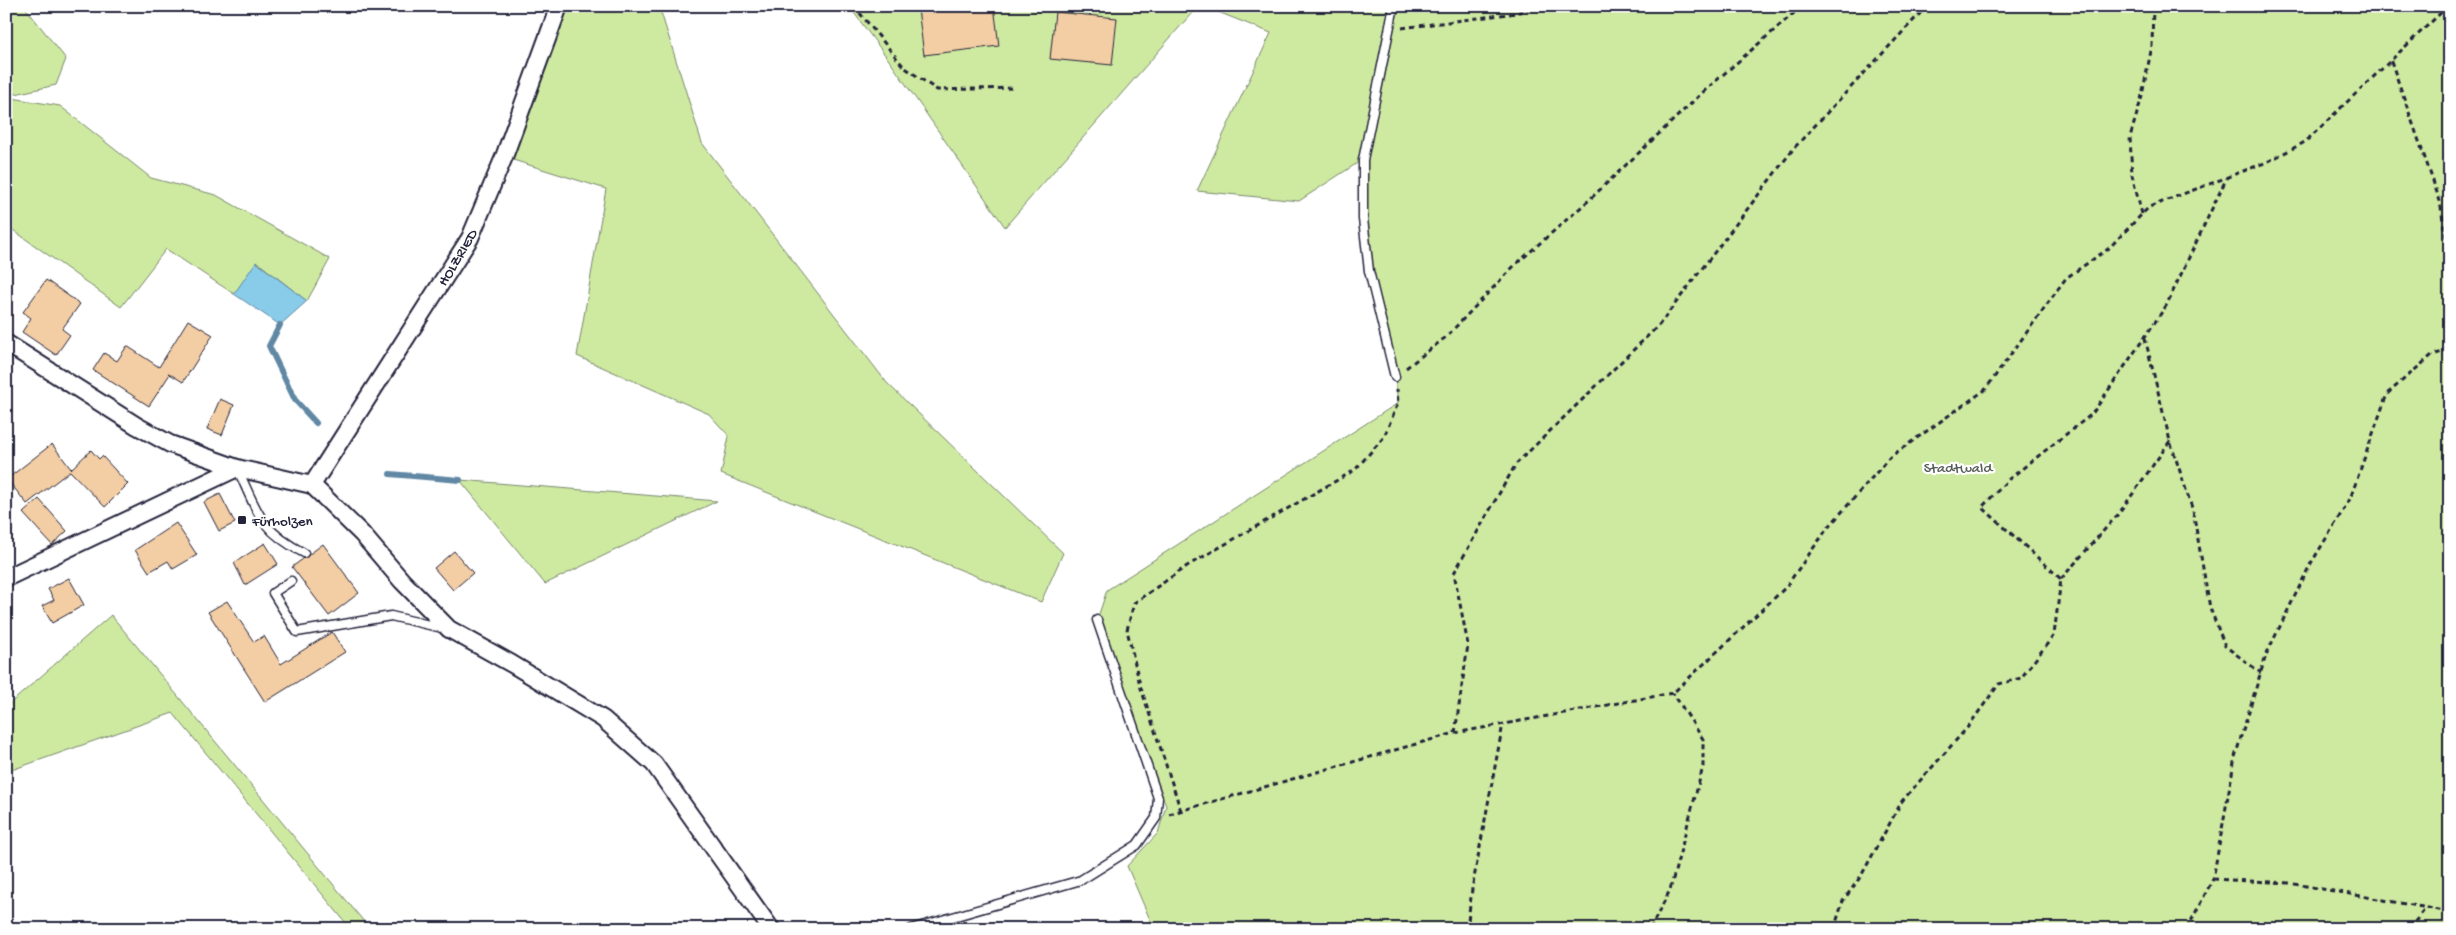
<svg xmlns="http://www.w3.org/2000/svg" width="2456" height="935" viewBox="0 0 2456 935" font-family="'Gochi Hand',sans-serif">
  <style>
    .green { fill: #ceeaa0; stroke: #78866e }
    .water { fill: #89ccea; stroke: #6088a4 }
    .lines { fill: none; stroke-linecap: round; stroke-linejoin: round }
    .stream { stroke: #6088a4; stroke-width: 6 }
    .building { fill: #f3cda3; stroke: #22223b }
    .service-casing { stroke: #22223b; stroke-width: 11 }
    .minor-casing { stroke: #22223b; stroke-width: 20 }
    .path { stroke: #22223b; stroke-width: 3; stroke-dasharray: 5 4; stroke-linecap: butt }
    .service { stroke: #fff; stroke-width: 8 }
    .minor { stroke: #fff; stroke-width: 16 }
    .poi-dot { fill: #22223b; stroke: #fff; stroke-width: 2 }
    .labels { text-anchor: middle; stroke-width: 4.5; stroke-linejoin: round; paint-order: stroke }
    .street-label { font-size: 15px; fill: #22223b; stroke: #fff }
    .park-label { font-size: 15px; fill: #565e59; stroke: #fff }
    .poi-label { font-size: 15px; fill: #22223b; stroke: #fff; text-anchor: start }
  </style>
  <rect width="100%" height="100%" fill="#fff"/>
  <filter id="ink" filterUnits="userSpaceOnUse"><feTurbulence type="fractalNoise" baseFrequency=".02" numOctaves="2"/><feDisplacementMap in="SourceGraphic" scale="10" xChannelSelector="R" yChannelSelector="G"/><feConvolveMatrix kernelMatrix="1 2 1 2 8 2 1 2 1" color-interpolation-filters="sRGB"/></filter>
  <g filter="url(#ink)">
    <g class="green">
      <polygon points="6,6 24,6 66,59 56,85 6,96"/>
      <polygon points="568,6 659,6 702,143 887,383 1063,553 1041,602 721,474 729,436 709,414 577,356 606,189 510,159"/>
      <polygon points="849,6 1198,6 1005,227 891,63"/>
      <polygon points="1203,6 2450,6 2450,929 1154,929 1127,866 1158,833 1166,806 1097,620 1107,590 1398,403 1395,377 1369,271 1362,160 1299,201 1197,191 1271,33"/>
      <polygon points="6,97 60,106 151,178 216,195 330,259 307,301 257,262 234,294 166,249 121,307 6,225"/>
      <polygon points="460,480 717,501 545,584"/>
      <polygon points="111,615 370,929 351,929 173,713 6,772 6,707"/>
    </g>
    <polygon class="water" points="256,262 307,301 280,325 234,294"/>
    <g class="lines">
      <g class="stream">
        <polyline points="280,325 269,346 295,400 316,423"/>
        <polyline points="390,474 460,480"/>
      </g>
    </g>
    <g class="building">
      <polygon points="942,6 994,6 999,46 924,55 918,9"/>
      <polygon points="1055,12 1117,18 1112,65 1050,59"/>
      <polygon points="46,280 80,304 62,329 70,335 56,355 22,332 31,318 23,312"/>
      <polygon points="188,320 213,335 183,382 168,373 170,374 149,406 93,370 104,353 117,361 127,346 159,367"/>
      <polygon points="220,399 234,405 222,435 207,429"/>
      <polygon points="52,444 71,469 91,450 99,459 102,456 128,484 105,507 70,471 27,504 7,479"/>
      <polygon points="220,494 235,523 219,531 204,502"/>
      <polygon points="39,499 67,531 52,545 23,513"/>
      <polygon points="176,523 197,555 173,569 168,561 149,572 135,550"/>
      <polygon points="265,543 278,564 245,585 234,563"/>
      <polygon points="323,544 359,593 329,616 292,567"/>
      <polygon points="454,551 473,573 453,590 434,568"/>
      <polygon points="69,578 84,605 52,623 42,606 54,600 48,589"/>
      <polygon points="227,601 254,642 264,636 281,664 332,632 345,652 265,702 208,612"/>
    </g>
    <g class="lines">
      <g class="service-casing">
        <g id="service">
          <polyline points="1394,6 1363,160 1363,219 1369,271 1395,377"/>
          <path d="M 238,470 C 258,513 260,530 304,553"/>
          <polyline points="291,581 273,593 297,632 391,616 442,628"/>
          <polyline points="911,929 1081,880 1137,845 1156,818 1158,798 1097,620"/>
        </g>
      </g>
      <g class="minor-casing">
        <g id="minor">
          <polyline points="6,343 137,426 170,444 237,468 312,485 362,534 402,581 449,629 512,664 603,719 654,764 771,929"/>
          <polyline points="312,485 470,238 504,157 559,6"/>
          <polyline points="6,578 237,468"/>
        </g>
      </g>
      <g class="path">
        <polyline points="854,6 904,67 937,90 1013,88"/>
        <polyline points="1402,28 1516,13 1537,6"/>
        <polyline points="2391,61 2440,201 2450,267"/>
        <polyline points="2142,214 2132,175 2130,137 2141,100 2152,46 2153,6"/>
        <polyline points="2145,338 2170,441 2193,511 2210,608 2225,646 2261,673"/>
        <polyline points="1406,368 1446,337 1515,265 1588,201 1702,93 1802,6"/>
        <polyline points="2061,579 2120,512 2170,441"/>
        <polyline points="1455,733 1468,645 1454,573 1516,464 1659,325 1794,148 1927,6"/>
        <polyline points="1181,811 1140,685 1127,630 1134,603 1187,566 1355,470 1384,437 1398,403 1397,389"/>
        <polyline points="1169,814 1455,733 1673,693 1785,588 1827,529 1890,457 1985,390 2066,278 2108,249 2149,207 2267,162 2305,142 2448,6"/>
        <polyline points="2213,879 2289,883 2450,912"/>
        <polyline points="1467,929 1472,889 1503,724"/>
        <polyline points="1650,929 1670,890 1703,767 1703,739 1673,693"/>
        <polyline points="1834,929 1843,901 1861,876 1902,801 1967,728 1999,684 2021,678 2054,635 2061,579 1982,507 2009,479 2092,414 2166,306 2227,177"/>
        <polyline points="2187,929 2213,879 2235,757 2266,655 2310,565 2350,499 2387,394 2432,355 2450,350"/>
        <polyline points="2409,929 2426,908"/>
      </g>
      <use href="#service" class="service"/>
      <use href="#minor" class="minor"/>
    </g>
  </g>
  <rect class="poi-dot" x="237" y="515" width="10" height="10" rx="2.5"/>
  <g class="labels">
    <g class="street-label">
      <text transform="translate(457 257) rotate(-59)" y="5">HOLZRIED</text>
    </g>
    <g class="park-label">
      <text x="1958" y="472">Stadtwald</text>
    </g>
    <g class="poi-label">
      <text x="252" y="525">Fürholzen</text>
    </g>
  </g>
  <rect width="2456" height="935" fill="none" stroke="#fff" stroke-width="25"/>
  <rect x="12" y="12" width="2431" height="910" fill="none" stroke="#22223b" stroke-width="2" filter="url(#ink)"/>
</svg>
